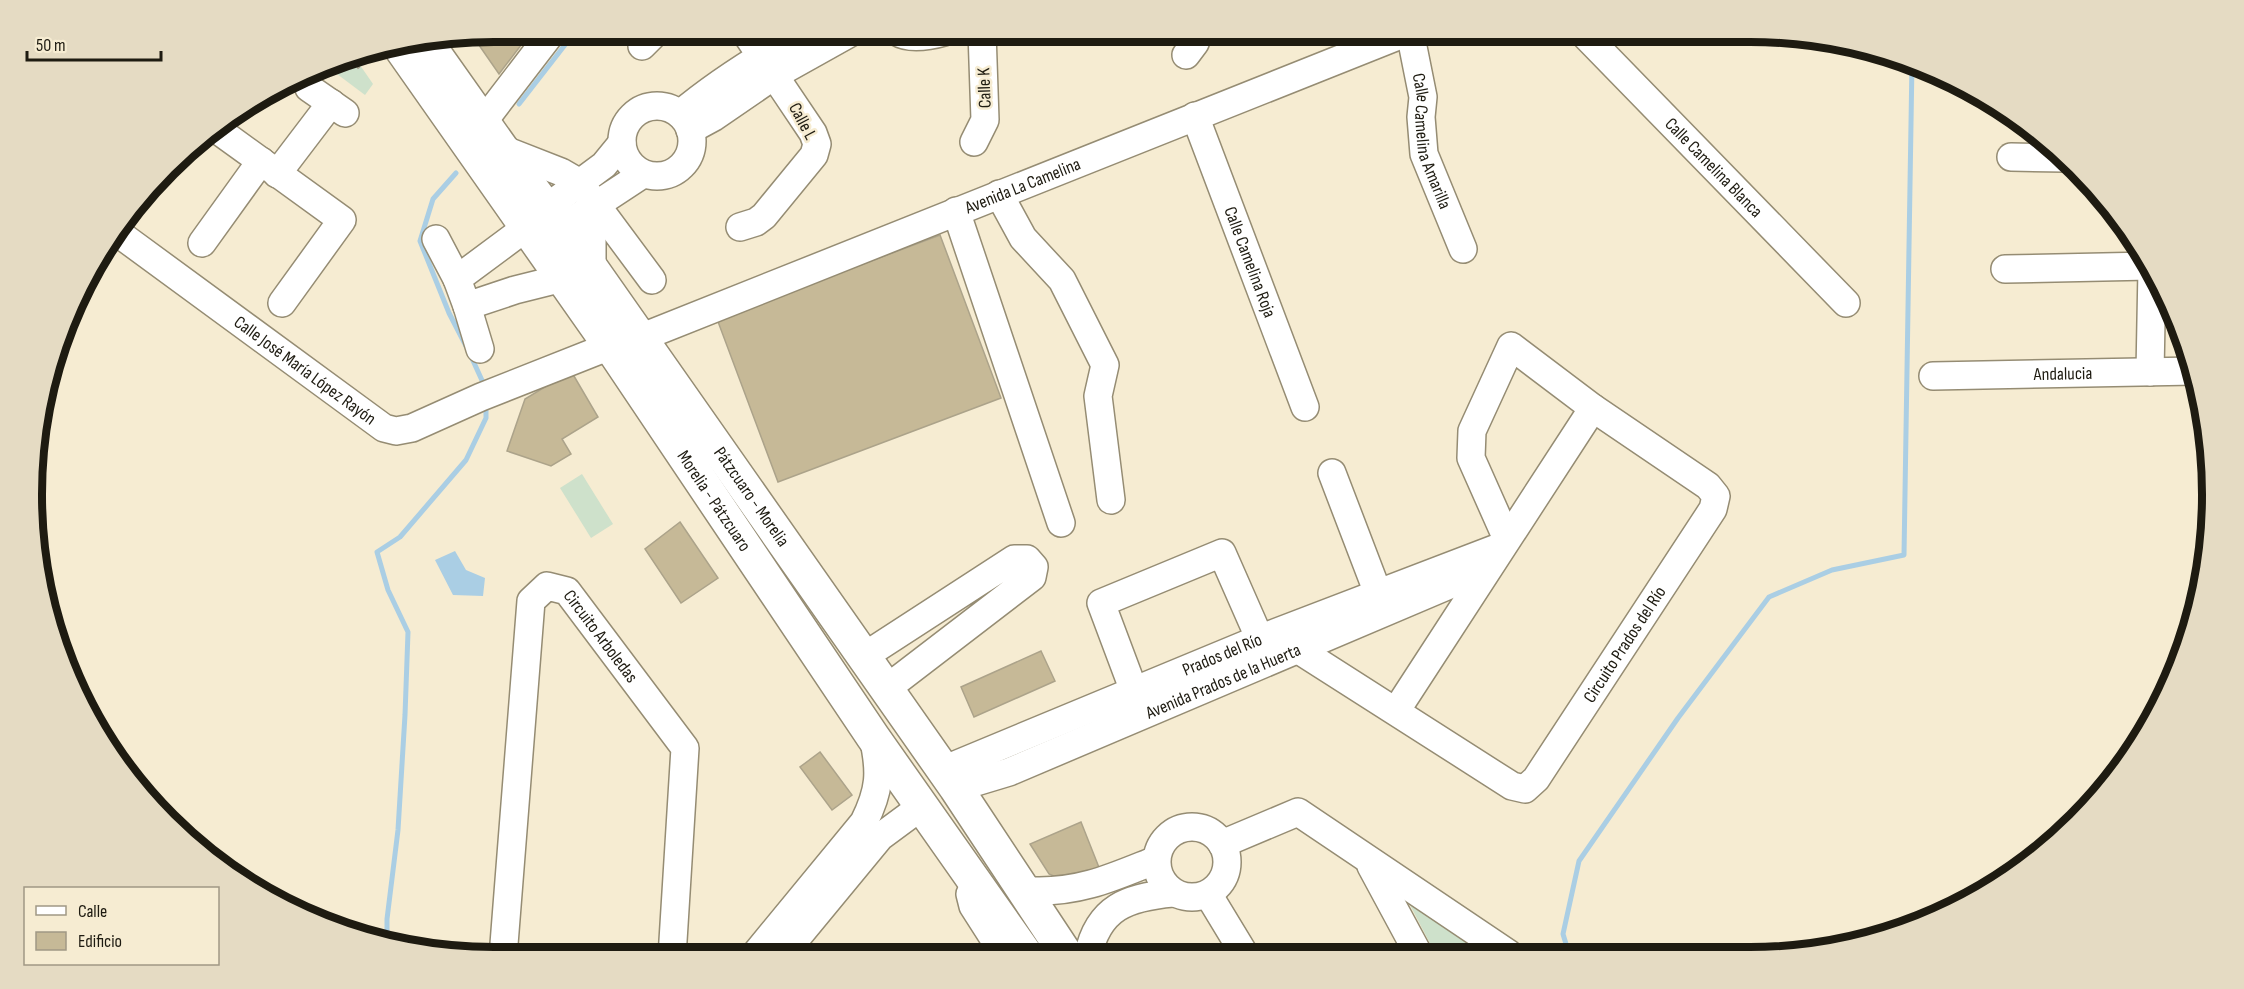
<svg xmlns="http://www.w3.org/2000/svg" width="2244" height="989" viewBox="0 0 2244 989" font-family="'Sofia Sans Condensed',sans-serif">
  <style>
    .green { fill: #cee1cb }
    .water { fill: #aacee4 }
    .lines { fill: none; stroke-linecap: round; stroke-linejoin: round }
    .stream { stroke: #aacee4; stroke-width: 5 }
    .building { fill: #c6b997; stroke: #aca38a; stroke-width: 1.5 }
    .minor-casing { stroke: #958c73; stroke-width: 30 }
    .major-casing { stroke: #958c73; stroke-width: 36 }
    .path { stroke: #a59e8a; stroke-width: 3; stroke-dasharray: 3 4.5; stroke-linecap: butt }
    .minor { stroke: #fff; stroke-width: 27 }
    .major { stroke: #fff; stroke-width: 33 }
    .path-bridge { stroke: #a59e8a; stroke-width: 3; stroke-dasharray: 3 4.5; stroke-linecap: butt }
    .labels { text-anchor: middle; stroke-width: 5; stroke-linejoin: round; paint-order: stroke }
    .street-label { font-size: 18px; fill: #1e1b11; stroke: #f6ecd2 }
    .rim { fill: none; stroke: #1e1b11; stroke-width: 8 }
  </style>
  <rect width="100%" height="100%" fill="#f6ecd2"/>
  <g class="green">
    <polygon points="353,55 373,84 365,95 325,65"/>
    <polygon points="582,474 613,524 591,538 560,488"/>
    <polygon points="1409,903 1484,954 1436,955"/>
  </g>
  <polygon class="water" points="455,551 466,570 485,578 483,596 453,595 435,560"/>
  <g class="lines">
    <g class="stream">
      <polyline points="519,104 575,32"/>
      <polyline points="456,173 433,199 420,241 449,313 466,346"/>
      <polyline points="470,354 485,387"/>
      <polyline points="387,940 387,919 398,830 405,715 408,632 388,590 377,552 400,537 466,460 486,418 486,405"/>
      <polyline points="1569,954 1563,934 1579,861 1678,718 1769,597 1832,570 1904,555 1912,62"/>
    </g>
  </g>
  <g class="building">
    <polygon points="494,32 531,32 499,74 472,35"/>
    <polygon points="940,235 1001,398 778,482 717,319"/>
    <polygon points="571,371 598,417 562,439 571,454 551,466 507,451 525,399"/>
    <polygon points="680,522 718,578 681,603 645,549"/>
    <polygon points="1041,651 1055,681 974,717 961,687"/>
    <polygon points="820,752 852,795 832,810 800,767"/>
    <polygon points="1081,822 1100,870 1065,881 1049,874 1030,844"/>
  </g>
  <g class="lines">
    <g class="minor-casing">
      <g id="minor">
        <path d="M 897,32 C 910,40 930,36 944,32"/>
        <path id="s1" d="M 1410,32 L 1423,97 L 1421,117 L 1424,154 L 1463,249"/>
        <path id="s2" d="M 1582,32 L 1846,303"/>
        <polyline points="642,46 656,32"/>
        <polyline points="1186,55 1195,43 1199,32"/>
        <polyline points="309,88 345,113"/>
        <circle cx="657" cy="141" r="35"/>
        <path d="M 680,114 C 718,82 760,56 803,32"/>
        <path id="s3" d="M 1195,116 L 1305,407"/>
        <polyline points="483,122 552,32"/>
        <polyline points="215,128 342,220 282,303"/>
        <polyline points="690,130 714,117 775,75 852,32"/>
        <polyline points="974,142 985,120 982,32"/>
        <polyline points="502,149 561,172 580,183 652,280"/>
        <polyline points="2011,157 2065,158"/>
        <polyline points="277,174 331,103"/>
        <polyline points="999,194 1023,238 1062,280 1105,365 1098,396 1111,500"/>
        <polyline points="546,208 604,165 622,143"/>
        <polyline points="956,211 1061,523"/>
        <polyline points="527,227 457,279 467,306 515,290 563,278"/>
        <polyline points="740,227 756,222 764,216 814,155 817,144 813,133 745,32"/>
        <polyline points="561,228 643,174"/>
        <path id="s4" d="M 118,233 L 384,428 L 396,431 L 412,428 L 481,397 L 610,346"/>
        <polyline points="436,239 457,279"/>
        <polyline points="202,243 261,161"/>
        <polyline points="592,269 592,207"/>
        <polyline points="2005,269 2150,266"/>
        <polyline points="467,306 480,349"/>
        <path id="s5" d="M 640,338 L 1408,32"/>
        <polyline points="2150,372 2152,269"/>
        <path id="s6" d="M 1933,376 L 2195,371"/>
        <polyline points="1332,473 1384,609"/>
        <path id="s7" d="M 1299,650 L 1512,786 L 1525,789 L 1536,779 L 1713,509 L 1716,496 L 1708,486 L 1593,408 L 1511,346 L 1472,431 L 1471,458 L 1507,539"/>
        <polyline points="863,657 1014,559 1027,559 1034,567 1032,577 886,689"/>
        <polyline points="1134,691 1101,603 1222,553 1266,653"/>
        <polyline points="1396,711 1593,408"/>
        <path id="s8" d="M 943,770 L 1259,639 L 1502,546"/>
        <path id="s9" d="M 956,788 L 1009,772 L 1461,580"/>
        <circle cx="1192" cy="862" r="35"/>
        <polyline points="1222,844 1298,812 1509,954"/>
        <polyline points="1371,866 1419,955"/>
        <path d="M 1035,891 C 1082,892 1113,877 1156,860"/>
        <polyline points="970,894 973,906 1005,956"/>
        <polyline points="1208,894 1245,955"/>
        <path d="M 1088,956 C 1098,907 1128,897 1173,893"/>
        <path id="s10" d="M 503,957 L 531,601 L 547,586 L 567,591 L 685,748 L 672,957"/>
        <path d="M 753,957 L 864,822 C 880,790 881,772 873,737"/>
        <polyline points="781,957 880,837 922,806"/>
      </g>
    </g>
    <g class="major-casing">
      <g id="major">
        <path id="s11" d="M 427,43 L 502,149 L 592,269 L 956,788 L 1067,956"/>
        <path id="s12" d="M 400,47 L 615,353 L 873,737 L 1027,956"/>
      </g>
    </g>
    <g class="path">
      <polyline points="460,37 464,41 469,38 468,36"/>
      <polyline points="358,54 360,56 365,53"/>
      <polyline points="349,56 357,68"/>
    </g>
    <use href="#minor" class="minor"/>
    <use href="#major" class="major"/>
    <polyline class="path-bridge" points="357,68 383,50"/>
  </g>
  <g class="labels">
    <g class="street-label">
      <text transform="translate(984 88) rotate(-92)" y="6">Calle K</text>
      <text transform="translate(803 121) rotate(62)" y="6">Calle L</text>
      <text dy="6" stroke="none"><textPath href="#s1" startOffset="112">Calle Camelina Amarilla</textPath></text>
      <text dy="6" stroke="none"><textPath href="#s2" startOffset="189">Calle Camelina Blanca</textPath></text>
      <text dy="6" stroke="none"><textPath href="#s5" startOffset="412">Avenida La Camelina</textPath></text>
      <text dy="6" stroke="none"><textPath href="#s3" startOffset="156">Calle Camelina Roja</textPath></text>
      <text dy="6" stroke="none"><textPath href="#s4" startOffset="232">Calle José María López Rayón</textPath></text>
      <text dy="6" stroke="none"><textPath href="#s6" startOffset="130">Andalucia</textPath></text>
      <text dy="6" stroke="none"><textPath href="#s11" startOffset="558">Pátzcuaro - Morelia</textPath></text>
      <text dy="6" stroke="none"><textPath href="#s12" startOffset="552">Morelia - Pátzcuaro</textPath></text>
      <text dy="6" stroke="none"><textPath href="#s10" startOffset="456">Circuito Arboledas</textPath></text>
      <text dy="6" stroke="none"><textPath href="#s7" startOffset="442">Circuito Prados del Río</textPath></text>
      <text dy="6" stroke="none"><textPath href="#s8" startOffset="302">Prados del Río</textPath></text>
      <text dy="6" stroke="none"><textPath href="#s9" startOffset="288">Avenida Prados de la Huerta</textPath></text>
    </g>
  </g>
  <path d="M0 0H2244V989H0ZM494 42H1750A452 452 0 0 1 2202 494V495A452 452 0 0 1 1750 947H494A452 452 0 0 1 42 495V494A452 452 0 0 1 494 42Z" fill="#e5dbc3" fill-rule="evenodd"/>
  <path class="rim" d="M494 42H1750A452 452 0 0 1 2202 494V495A452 452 0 0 1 1750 947H494A452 452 0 0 1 42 495V494A452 452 0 0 1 494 42Z"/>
  <rect x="24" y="887" width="195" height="78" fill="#f6ecd2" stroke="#a09885" stroke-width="1.5"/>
  <rect x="36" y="906" width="30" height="9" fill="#ffffff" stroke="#a09885" stroke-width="1.5"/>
  <text x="78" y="917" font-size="18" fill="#1e1b11">Calle</text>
  <rect x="36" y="932" width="30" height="18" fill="#c6b997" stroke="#a09885" stroke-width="1.5"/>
  <text x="78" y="947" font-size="18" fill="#1e1b11">Edificio</text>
  <path d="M27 51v9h134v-9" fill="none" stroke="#1e1b11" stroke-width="3"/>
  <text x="36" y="51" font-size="18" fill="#1e1b11" stroke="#f6ecd2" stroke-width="4.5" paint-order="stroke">50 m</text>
</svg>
